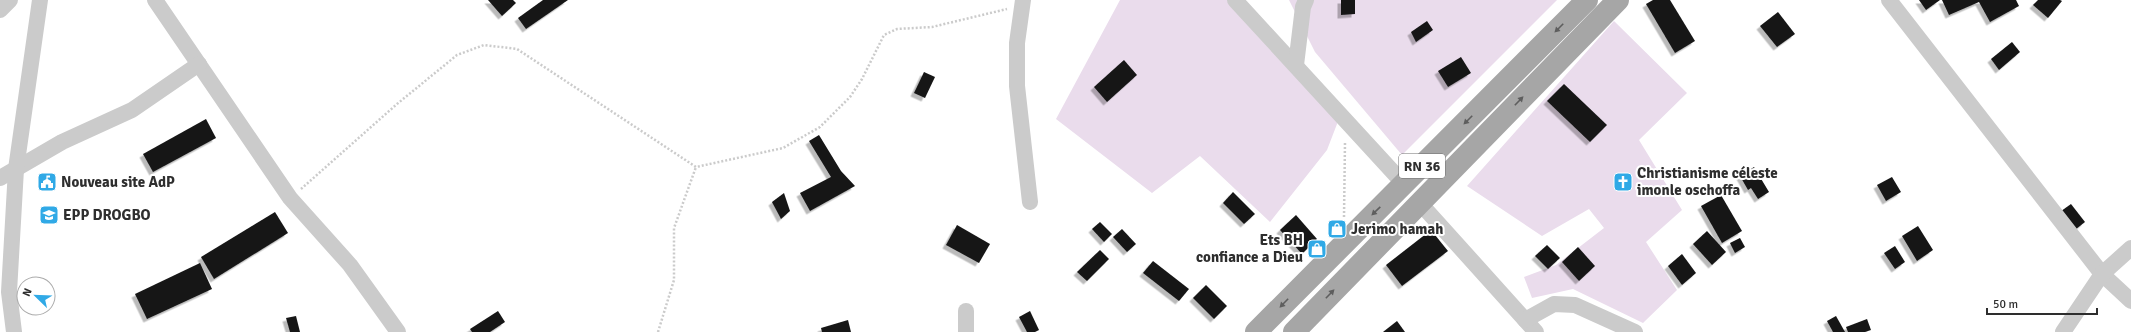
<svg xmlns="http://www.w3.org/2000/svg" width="2131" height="332" viewBox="0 0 2131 332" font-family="Signika,sans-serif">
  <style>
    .green { fill: #eadcec }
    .building { fill: #151515; filter: url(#shadow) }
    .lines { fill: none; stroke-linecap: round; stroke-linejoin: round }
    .path { stroke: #cbcbcb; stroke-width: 2.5; stroke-dasharray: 2 2; stroke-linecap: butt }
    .street { stroke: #cbcbcb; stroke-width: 16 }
    .primary { stroke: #a6a6a6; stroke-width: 22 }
    .oneway { fill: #5e5e5e }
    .labels { text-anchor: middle; stroke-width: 4; stroke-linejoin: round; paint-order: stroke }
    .shield { fill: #fff; stroke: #6d6d6d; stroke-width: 1 }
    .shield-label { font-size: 14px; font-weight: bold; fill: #2e2e2e }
    .poi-label { font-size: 15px; font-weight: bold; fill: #2e2e2e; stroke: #fff; text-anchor: start }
  </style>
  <defs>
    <filter id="shadow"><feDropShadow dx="-3.5" dy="3.5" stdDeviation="0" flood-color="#0004"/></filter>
  </defs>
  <rect width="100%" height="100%" fill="#fff"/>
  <g class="green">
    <polygon points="1120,0 1242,0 1342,111 1327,150 1270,222 1200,156 1152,193 1056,119"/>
    <polygon points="1289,0 1557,0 1402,155 1315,52"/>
    <polygon points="1614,21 1687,93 1639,140 1682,210 1646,242 1677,290 1643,323 1573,289 1532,298 1524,277 1556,265 1604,228 1589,209 1542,236 1467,186"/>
  </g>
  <g class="building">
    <polygon points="488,0 513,0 516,3 502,16"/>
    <polygon points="543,0 568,0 526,29 518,18"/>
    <polygon points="1341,0 1355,0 1355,14 1341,15"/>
    <polygon points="1653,0 1670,0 1695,41 1675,53 1646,4"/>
    <polygon points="1919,0 1940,0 1926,10"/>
    <polygon points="1942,0 2016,0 2019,6 1990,22 1979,2 1949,15"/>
    <polygon points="2038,0 2060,0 2062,1 2048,18 2033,5"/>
    <polygon points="1778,12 1795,34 1777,47 1760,26"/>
    <polygon points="1427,21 1433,30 1416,42 1411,32"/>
    <polygon points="2012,42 2020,52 1999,70 1991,59"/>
    <polygon points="1461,57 1471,73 1448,87 1438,71"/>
    <polygon points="1124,60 1137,75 1107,102 1094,87"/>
    <polygon points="924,72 935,77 925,98 914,93"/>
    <polygon points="1564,84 1607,125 1590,142 1547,101"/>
    <polygon points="206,119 216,138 153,172 143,154"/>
    <polygon points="819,135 841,171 855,186 810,211 800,193 831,177 809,141"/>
    <polygon points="1754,167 1769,192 1758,199 1751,188 1748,190 1740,176"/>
    <polygon points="1892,177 1901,192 1886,201 1877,185"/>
    <polygon points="1233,192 1255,214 1244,224 1223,203"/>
    <polygon points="784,193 790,211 781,219 772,202"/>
    <polygon points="1721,195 1742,231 1722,243 1701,206"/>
    <polygon points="2071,204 2085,222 2071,233 2057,214"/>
    <polygon points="275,212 288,233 214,279 201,257"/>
    <polygon points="1296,215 1317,239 1302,254 1280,230"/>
    <polygon points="1100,222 1112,234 1104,242 1092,229"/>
    <polygon points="957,225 990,244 979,263 946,245"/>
    <polygon points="1918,226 1933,250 1917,261 1902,236"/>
    <polygon points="1122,229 1136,244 1127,252 1113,237"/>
    <polygon points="1431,230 1448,251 1402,286 1386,265"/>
    <polygon points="1707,231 1726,252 1712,265 1693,244"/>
    <polygon points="1740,238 1745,247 1735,253 1730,243"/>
    <polygon points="1547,245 1560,258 1548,269 1535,256"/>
    <polygon points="1895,246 1905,262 1895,269 1884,253"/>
    <polygon points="1578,247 1595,266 1579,281 1562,262"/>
    <polygon points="1100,250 1109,259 1087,281 1077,272"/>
    <polygon points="1682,254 1696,273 1682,285 1668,266"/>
    <polygon points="1153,261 1189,289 1179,301 1143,273"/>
    <polygon points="200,263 212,289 147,319 135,294"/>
    <polygon points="1206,285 1227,306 1214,319 1193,298"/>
    <polygon points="498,311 505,322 490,332 472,332 470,329"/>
    <polygon points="1030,311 1039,330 1035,332 1027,332 1019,317"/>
    <polygon points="296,316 300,332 290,332 286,318"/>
    <polygon points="1836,316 1845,332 1833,332 1827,321"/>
    <polygon points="1867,319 1871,330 1865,332 1848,332 1846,327"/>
    <polygon points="848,320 851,332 822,332 821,328"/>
    <polygon points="1397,321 1405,332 1383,332"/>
  </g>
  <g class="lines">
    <g class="path">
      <polyline points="301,189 397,104 457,55 484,45 517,49 696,167 783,148 820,127 850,97 862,79 884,35 897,29 932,27 1007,9"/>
      <polyline points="1344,217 1345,142"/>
      <polyline points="658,332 674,280 674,228 696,167"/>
    </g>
    <g class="street">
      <polyline points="155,0 290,198 350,265 398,332"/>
      <polyline points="1023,0 1017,43 1017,86 1030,202"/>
      <polyline points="1235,0 1404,184"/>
      <polyline points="1889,0 2102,274 2131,301"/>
      <polyline points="0,10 10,0"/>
      <polyline points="1296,65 1303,7 1306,0"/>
      <polyline points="0,178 62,142 132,110 199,64"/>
      <polyline points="1419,202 1536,332"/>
      <polyline points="966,311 966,332"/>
      <polyline points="1525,320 1554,304 1575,305 1635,332"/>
      <polyline points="14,332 9,292 16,169 40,0"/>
      <polyline points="2063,332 2102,274 2131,248"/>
    </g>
    <g class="primary">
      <polyline points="1256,332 1587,0"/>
      <polyline points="1294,332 1618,0"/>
    </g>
  </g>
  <defs><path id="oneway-solid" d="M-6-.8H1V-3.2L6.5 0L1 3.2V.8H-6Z"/></defs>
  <g class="oneway">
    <use href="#oneway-solid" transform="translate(1559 28) rotate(135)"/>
    <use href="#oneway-solid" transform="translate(1519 101) rotate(-46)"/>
    <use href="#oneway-solid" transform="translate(1468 120) rotate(135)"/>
    <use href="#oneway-solid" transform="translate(1376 211) rotate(136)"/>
    <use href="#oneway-solid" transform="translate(1330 294) rotate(-46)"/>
    <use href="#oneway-solid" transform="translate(1284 303) rotate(134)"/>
  </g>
  <defs>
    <g id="civic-square" transform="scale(1)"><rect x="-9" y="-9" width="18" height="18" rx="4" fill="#30a9e6" stroke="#fff"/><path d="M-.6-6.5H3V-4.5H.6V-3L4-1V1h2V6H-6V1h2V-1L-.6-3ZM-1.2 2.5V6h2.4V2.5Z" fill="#fff"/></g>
    <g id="church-square" transform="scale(1)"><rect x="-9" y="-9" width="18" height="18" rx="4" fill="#30a9e6" stroke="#fff"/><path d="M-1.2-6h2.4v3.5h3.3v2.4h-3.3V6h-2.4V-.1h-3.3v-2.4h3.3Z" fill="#fff"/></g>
    <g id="school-square" transform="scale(1)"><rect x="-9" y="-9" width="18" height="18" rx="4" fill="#30a9e6" stroke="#fff"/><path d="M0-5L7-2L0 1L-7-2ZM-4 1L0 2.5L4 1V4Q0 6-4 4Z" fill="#fff"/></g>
    <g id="shop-square" transform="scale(1)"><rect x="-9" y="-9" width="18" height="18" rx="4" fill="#30a9e6" stroke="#fff"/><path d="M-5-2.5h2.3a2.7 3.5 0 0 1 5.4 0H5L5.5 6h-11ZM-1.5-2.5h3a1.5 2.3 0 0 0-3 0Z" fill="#fff"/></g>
  </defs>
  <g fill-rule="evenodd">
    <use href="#civic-square" x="47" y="182"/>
    <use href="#church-square" x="1623" y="182"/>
    <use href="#school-square" x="49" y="215"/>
    <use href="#shop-square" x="1337" y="229"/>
    <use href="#shop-square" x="1317" y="249"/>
  </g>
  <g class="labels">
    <rect class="shield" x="1399" y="154" width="46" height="24" rx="3"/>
    <g class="shield-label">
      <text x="1422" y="171">RN 36</text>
    </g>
    <g class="poi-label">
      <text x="1637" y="178">Christianisme céleste<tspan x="1637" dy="17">imonle oschoffa</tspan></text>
      <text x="61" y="187">Nouveau site AdP</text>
      <text x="63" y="220">EPP DROGBO</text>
      <text x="1351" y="234">Jerimo hamah</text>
      <text x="1303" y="245" text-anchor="end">Ets BH<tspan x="1303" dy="17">confiance a Dieu</tspan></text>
    </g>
  </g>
  <g transform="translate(36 296) rotate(293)"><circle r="19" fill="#ffffff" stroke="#ababab"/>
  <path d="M0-3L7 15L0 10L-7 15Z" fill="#30a9e6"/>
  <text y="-6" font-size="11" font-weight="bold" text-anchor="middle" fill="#2e2e2e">N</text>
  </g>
  <path d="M1987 308v6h110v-6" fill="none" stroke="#2e2e2e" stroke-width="2"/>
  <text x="1993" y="308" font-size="12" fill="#2e2e2e" stroke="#ffffff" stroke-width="3" paint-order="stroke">50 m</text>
</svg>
